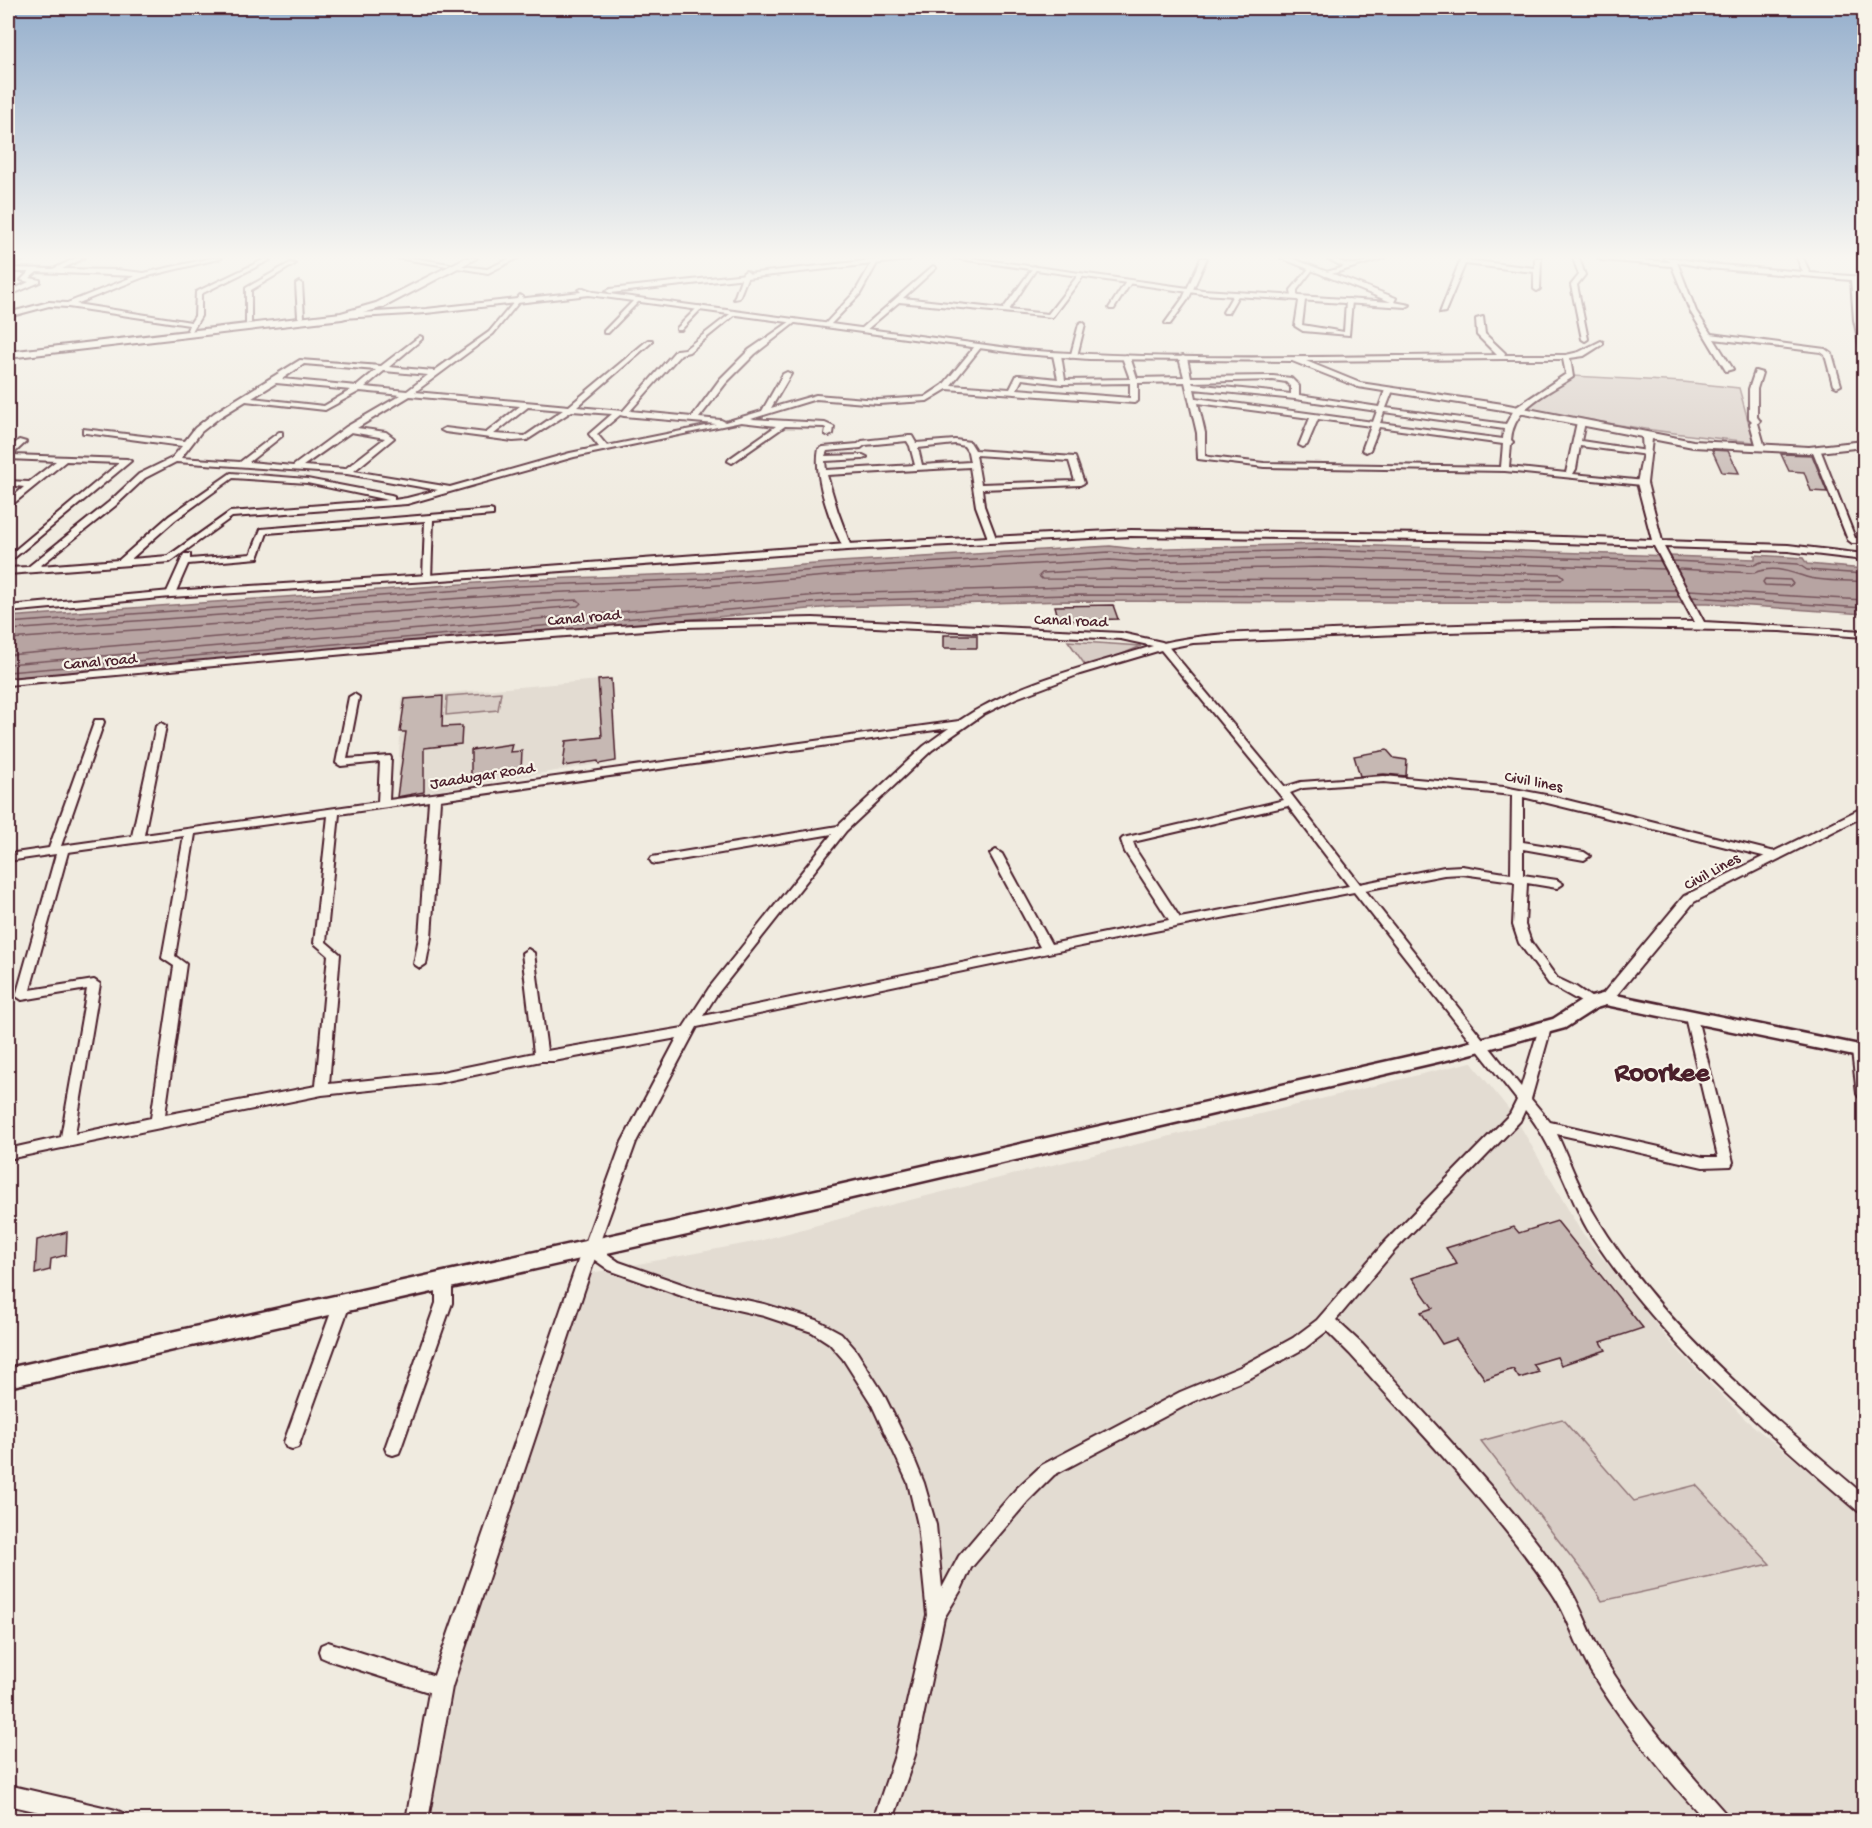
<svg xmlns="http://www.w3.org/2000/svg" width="1872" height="1828" viewBox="0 0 1872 1828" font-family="'Gochi Hand',sans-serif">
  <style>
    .built { fill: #e3dcd2 }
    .green { fill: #d8cdc6; stroke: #917678; stroke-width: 1.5 }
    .water { fill: #b7a4a2; stroke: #8b6f72; stroke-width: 1.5 }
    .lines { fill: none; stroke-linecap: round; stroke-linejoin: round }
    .shore { stroke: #76545b; stroke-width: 1.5 }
    .building { fill: #c6b8b3; stroke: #4a1f2b; stroke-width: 1.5 }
    .minor-casing { stroke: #4a1f2b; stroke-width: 4 }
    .tertiary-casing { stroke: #4a1f2b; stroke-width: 4 }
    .secondary-casing { stroke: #4a1f2b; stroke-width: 5 }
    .primary-casing { stroke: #4a1f2b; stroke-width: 4 }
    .minor { fill: #f7f3e8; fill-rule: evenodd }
    .tertiary { fill: #f7f3e8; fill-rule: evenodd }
    .secondary { fill: #f7f3e8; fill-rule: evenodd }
    .primary { fill: #f7f3e8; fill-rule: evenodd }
    .labels { text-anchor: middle; stroke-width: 4.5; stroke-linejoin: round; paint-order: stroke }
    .street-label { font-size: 16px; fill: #4a1f2b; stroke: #f7f3e8 }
    .town-label { font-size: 28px; font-weight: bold; fill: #4a1f2b; stroke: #f7f3e8 }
  </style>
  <rect width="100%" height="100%" fill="#f0ebe0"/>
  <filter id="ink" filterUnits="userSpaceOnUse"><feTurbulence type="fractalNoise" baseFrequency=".0167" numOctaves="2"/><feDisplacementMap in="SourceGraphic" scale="12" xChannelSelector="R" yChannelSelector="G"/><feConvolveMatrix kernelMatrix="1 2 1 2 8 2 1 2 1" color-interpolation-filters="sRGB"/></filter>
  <g filter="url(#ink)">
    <g class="built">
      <polygon points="611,679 616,761 397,797 402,697"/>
      <polygon points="1471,1062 1515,1117 1580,1230 1671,1343 1746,1420 1864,1516 1864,1820 404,1820 570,1277 759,1241 894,1204"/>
      <polygon points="8,1786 138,1820 8,1820"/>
    </g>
    <g class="green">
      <path d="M 1573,376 L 1683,382 L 1739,388 L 1754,442 C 1676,435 1600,423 1523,407 Z"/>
      <polygon points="1068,641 1141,646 1088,669"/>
      <polygon points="501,692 498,710 446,715 447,696"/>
      <polygon points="1562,1419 1634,1501 1696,1485 1770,1564 1602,1601 1590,1581 1481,1441"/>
    </g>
    <polygon class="water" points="1319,544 1755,559 1755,555 1803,558 1807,564 1864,569 1864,614 1708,603 1069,601 832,607 8,678 8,617 518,580 705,573 839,562 1110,546 1136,549"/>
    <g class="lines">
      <g class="shore">
        <polyline points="1673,561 1754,565 1761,562 1798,564 1807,570 1864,574"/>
        <polygon points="1319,567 1561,574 1564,577 1561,580 1042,579 1039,576 1042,573 1110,569 1136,571"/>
        <path d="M 1678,569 L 1754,573 C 1773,565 1787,571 1806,577 C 1823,582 1846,580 1864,582"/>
        <polygon points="1765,579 1790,580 1793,584 1790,586 1765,585 1763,582"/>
        <polyline points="1689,590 1864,600"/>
        <polyline points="1693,597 1864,608"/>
        <polyline points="8,623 518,586 705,579 840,568 1110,552 1136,555 1319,550 1660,561"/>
        <polyline points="8,630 519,594 706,586 840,575 1110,560 1136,562 1319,558 1664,569"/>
        <polyline points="8,639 519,603 578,600 581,603 578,606 8,655"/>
        <polyline points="8,664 831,594 1069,587 1675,590"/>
        <polyline points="8,672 832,601 1069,595 1679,597"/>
      </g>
    </g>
    <g class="building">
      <polygon points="1712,450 1728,451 1739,473 1722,472"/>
      <polygon points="1781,454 1812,455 1827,492 1811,491 1804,472 1789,471"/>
      <polygon points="1113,605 1118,619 1059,621 1055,606"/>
      <rect x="944" y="635" width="33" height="13"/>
      <polygon points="611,679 616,761 599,764 598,761 563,766 566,741 602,737 598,680"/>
      <polygon points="443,696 442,727 462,726 461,744 424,748 424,792 397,797 406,732 400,732 405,699"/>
      <polygon points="512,744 510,752 522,751 521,770 471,778 471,750"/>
      <polygon points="1387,750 1394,758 1407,760 1406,776 1384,774 1360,776 1354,756"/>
      <polygon points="1557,1221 1643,1328 1601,1342 1606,1350 1561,1365 1557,1357 1533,1364 1539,1372 1519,1378 1513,1369 1485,1379 1456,1339 1442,1344 1421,1312 1433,1308 1412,1278 1457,1264 1446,1248 1514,1227 1519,1233"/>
      <polygon points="67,1232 66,1255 51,1259 50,1270 35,1274 37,1240"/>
    </g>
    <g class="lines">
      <g class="minor-casing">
        <g id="minor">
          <polygon points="19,258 27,258 8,267 8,263"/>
          <polygon points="76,258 84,258 62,269 117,270 144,273 212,258 222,258 144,277 76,304 191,322 195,316 196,292 265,259 270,260 201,294 201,316 192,331 190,332 187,330 189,325 68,307 49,306 8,317 8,313 49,302 67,303 135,276 37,272 30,278 40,280 40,282 8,296 8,292 29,282 21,280 29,272 8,272 8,268 53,269"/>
          <polygon points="397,258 413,258 450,264 447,266"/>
          <polygon points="511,258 518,258 488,273 452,267 455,265 487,269"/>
          <polygon points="1201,258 1207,258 1189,298 1170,324 1166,324 1165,323 1183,298"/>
          <path d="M 1326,258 C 1335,258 1341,263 1350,264 C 1360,266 1373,257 1384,258 L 1325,276 L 1322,274 L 1323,273 L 1344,267 Z"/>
          <polygon points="1461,258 1467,258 1466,260 1535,268 1535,258 1541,258 1540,289 1537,291 1534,289 1534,272 1465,264 1445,312 1440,313"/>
          <polygon points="1573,258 1579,258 1585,275 1577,285 1588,339 1585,341 1582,339 1571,285 1579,275"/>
          <polygon points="1598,258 1671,262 1664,258 1675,258 1708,264 1803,272 1797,258 1803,258 1810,273 1864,277 1864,281 1857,280 1864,350 1860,348 1854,320 1851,280 1708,268 1677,262 1696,311 1711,334 1825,349 1832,354 1841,385 1837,387 1833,385 1825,355 1821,352 1714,339 1733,369 1726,371 1690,311 1672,266 1601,260"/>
          <polygon points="874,259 879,260 860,294 829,326 825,326 825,324 855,292"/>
          <polygon points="290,263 295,264 251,290 251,323 246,324 246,288"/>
          <polygon points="933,266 936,268 935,269 903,298 1003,309 1034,266 1037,268 1009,310 1048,314 1079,274 1084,275 1052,317 899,302 865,331 861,331 861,329"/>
          <polygon points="1311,266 1314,268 1297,290 1297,295 1305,300 1302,325 1344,332 1346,301 1349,299 1352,301 1349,335 1303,331 1295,326 1299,301 1292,297 1291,290"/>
          <polygon points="746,271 749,273 739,298 734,299 743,273"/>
          <polygon points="1127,280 1132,281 1114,309 1110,309 1109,308"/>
          <polygon points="299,282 302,284 304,317 301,319 298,317 296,284"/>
          <polygon points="1234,293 1239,294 1228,313 1224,313 1223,312"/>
          <path d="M 520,295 L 523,297 L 493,334 L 415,392 L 569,406 L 648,340 L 652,340 L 652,342 L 577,407 L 623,411 L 676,350 L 685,349 L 734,311 L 736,312 L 736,314 L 689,352 L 681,354 L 630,411 L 692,417 L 720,379 L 749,350 L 794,319 L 797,321 L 796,322 L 755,354 L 726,383 L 699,418 L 721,420 L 725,422 L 762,411 L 783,374 L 787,372 L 791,374 L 771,408 L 816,395 L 878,400 L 925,397 L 943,385 L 976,345 L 978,344 L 982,346 L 951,385 L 1010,389 L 1017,375 L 1020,375 L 1058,379 L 1053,355 L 1057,353 L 1061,355 L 1065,380 L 1130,379 L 1122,357 L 1126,355 L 1130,357 L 1137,378 L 1184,377 L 1179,358 L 1183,356 L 1187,358 L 1191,377 L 1273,376 L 1291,378 L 1299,386 L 1299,395 L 1379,407 L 1385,390 L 1389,388 L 1393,390 L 1386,408 L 1506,424 L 1515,408 L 1566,374 L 1563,359 L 1500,359 L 1496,357 L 1497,355 L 1566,355 L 1579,352 L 1601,341 L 1603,342 L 1603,344 L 1584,356 L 1570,358 L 1573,377 C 1547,394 1513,407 1511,440 L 1513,442 L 1511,444 L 1509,467 L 1566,473 L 1577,422 L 1581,420 L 1585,422 L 1581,441 L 1647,451 L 1651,453 L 1647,455 L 1580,446 L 1576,469 L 1573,474 L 1645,481 L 1646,483 L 1642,485 L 1505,471 L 1264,467 L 1198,459 L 1197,433 L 1185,382 L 1138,383 L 1138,401 L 1134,403 L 947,389 L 927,401 L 878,404 L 816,399 L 751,419 L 825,423 L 834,427 L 833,434 L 829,436 L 825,434 L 826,428 L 824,427 L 785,426 L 732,463 L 728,461 L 729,459 L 776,426 L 741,422 L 574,457 L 407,504 L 232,517 L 170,562 L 8,574 L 8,568 L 28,567 L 109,502 L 139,474 L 172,458 L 182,446 L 86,433 L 83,433 L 83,429 L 185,441 L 195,428 L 214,413 L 300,360 L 381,366 L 420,336 L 422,337 L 422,339 L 389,367 L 434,371 L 489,332 ZM 304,364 L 376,370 L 357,386 L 282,379 ZM 384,371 L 428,375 L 407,391 L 365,387 ZM 1022,379 L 1062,384 L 1130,383 L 1130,398 L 1017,389 ZM 1273,380 L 1286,382 L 1291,387 L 1291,394 L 1193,384 L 1192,382 ZM 276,383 L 351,390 L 324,406 L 252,398 ZM 1194,389 L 1295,399 L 1377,411 L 1373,422 L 1196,398 ZM 360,391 L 401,395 L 346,427 L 293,466 L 249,462 L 282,436 L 282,432 L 279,432 L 240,462 L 181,458 L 201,432 L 220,417 L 246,401 L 325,410 ZM 410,396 L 520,406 L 486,433 L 445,428 L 441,430 L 445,432 L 513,441 L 527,440 L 572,411 L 612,414 L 589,434 L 599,447 L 570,453 L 450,487 L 354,471 L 394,438 L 386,432 L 357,428 ZM 1198,403 L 1310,418 L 1299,445 L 1303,447 L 1307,445 L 1318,419 L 1371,426 L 1362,450 L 1366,452 L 1370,450 L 1379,427 L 1503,444 L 1501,467 L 1264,463 L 1209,457 L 1205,456 L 1205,433 ZM 528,407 L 563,410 L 525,436 L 494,434 ZM 1384,412 L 1504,429 L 1503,439 L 1380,423 ZM 620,415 L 624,416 L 716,424 L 607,446 L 597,434 ZM 351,432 L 385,438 L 345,469 L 303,466 ZM 176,462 L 347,474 L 438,490 L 407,498 L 394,500 L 394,496 L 391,495 L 307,479 L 231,473 L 169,516 L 119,560 L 40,566 L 115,506 L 145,478 ZM 233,478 L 307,483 L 388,500 L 230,512 L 168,556 L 131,559 L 175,520 Z"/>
          <polygon points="635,299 640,300 608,333 604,333 604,331"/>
          <polygon points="699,306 702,308 701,309 681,330 677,330 677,328"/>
          <polygon points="1082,322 1085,324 1077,356 1070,358 1079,324"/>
          <polygon points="1755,371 1762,373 1757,389 1757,417 1760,421 1758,423 1765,448 1761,450 1757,448 1750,423 1752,421 1749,418 1749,389"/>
          <path d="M 909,436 L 912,436 L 916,443 L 955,440 L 970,442 L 975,450 L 1075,457 L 1084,483 L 1080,485 L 982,489 L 984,506 L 996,538 L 992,541 L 988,538 L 976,506 L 970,467 L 827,475 L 838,512 L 851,547 L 844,549 C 831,524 813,477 819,449 L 823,447 L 858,444 L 862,441 ZM 907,441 L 910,446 L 915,465 L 826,470 L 825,461 L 863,459 L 867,457 L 863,455 L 825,456 L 827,451 L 861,448 L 865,445 ZM 955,444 L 964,446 L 968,452 L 970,462 L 922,465 L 918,448 ZM 976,455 L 1069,461 L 1075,481 L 981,484 Z"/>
          <polygon points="19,440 26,442 12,455 127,459 131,461 8,563 8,556 119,463 66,461 8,508 8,501 24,487 8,485 8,481 29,482 56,461 8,459 8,450"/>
          <polygon points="1813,447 1820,449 1855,538 1864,539 1864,543 1852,543 1848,540 1812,449"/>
          <polygon points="490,510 493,511 493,515 433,520 431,580 425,580 423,578 425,521 267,533 258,558 188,564 174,596 168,596 166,594 184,554 190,554 190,559 251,554 261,529"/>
          <path d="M 813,618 L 1121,633 L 1162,642 L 1166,644 L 1285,787 L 1301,782 L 1384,776 L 1504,787 L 1551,796 L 1779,853 L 1781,855 L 1775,859 L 1523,797 L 1523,842 L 1584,852 L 1590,856 L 1584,860 L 1523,849 L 1523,875 L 1557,880 L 1563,884 L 1557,888 L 1527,883 L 1525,925 L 1531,942 L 1557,978 L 1576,987 L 1595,1000 L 1596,1003 L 1590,1007 L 1549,984 L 1519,943 L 1513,925 L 1515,883 L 1513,881 L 1462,874 L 1444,875 L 1365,890 L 1521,1087 L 1539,1028 L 1540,1025 L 1550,1025 L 1551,1028 L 1531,1099 L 1550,1122 L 1703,1157 L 1718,1157 L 1685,1017 L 1686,1014 L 1696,1014 L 1733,1162 L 1731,1166 L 1703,1167 L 1557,1134 C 1570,1162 1581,1194 1598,1220 C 1664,1328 1769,1414 1864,1495 L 1864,1513 L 1858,1511 C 1771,1436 1683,1361 1614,1268 C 1604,1254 1592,1238 1584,1223 C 1565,1185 1552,1143 1525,1110 L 1520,1121 L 1395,1250 L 1336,1320 L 1362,1344 C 1430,1421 1504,1494 1563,1578 C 1581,1603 1589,1634 1604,1659 C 1639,1715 1681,1764 1725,1813 L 1728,1820 L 1705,1820 C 1663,1774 1624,1726 1591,1672 C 1576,1647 1568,1615 1551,1591 C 1492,1506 1419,1431 1350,1354 L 1327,1331 L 1305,1348 L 1252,1377 L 1192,1402 L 1054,1475 L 1028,1501 L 971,1568 L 961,1590 L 944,1618 L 915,1755 L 893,1820 L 873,1820 L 895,1755 L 927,1615 L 918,1525 L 908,1483 L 871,1403 L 843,1359 L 829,1343 L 812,1332 L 764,1316 L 693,1300 L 609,1270 L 585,1253 L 583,1249 L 622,1142 L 677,1038 L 554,1061 L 541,1061 L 437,1083 L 322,1095 L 8,1159 L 8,1149 L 61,1137 L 87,989 L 22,1000 L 16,996 L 56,854 L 8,861 L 8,854 L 49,848 L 95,720 L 103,720 L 104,722 L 61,846 L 132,836 L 156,726 L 161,723 L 166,726 L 144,835 L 378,802 L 380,762 L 341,766 L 336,763 L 349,697 L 354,694 L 359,697 L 347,759 L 390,756 L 391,758 L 389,800 L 959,721 C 1016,682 1088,666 1153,646 L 1121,639 L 813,624 L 684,627 L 411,648 L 8,685 L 8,679 L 411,642 L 684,621 ZM 1161,650 L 1284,800 L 1123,838 L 1121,840 L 1125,852 L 1169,920 L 1051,944 L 1002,854 L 996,850 L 990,854 L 1040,947 L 703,1016 L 717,994 L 846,831 L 932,750 L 982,715 L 1016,698 L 1080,674 ZM 949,728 L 924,746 L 838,826 L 652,857 L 650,860 L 652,863 L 656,864 L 832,834 L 709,988 L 683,1028 L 547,1051 L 534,953 L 528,949 L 522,953 L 534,1053 L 437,1073 L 329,1084 L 340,954 L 326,942 L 339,814 L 429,801 L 419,937 L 414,964 L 420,968 L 426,964 L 431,937 L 440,800 ZM 1384,782 L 1512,795 L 1511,874 L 1462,866 L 1444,867 L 1360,884 L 1290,793 L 1303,788 ZM 1288,806 L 1349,886 L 1180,918 L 1137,852 L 1133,842 ZM 328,816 L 314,943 L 328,955 L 316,1086 L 165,1115 L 186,964 L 175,956 L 195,834 ZM 184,836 L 162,958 L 174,966 L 151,1118 L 75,1134 L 100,984 L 94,980 L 30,990 L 68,852 ZM 1354,892 L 1517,1100 L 1510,1114 L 1385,1242 L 1317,1320 L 1293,1338 L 1240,1367 L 1180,1392 L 1042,1465 L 1016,1489 L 959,1556 L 942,1588 L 936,1525 L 924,1483 L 909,1446 L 883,1393 L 855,1349 L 841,1333 L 817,1320 L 764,1304 L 699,1290 L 619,1262 L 598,1247 L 636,1142 L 697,1027 L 1129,936 Z"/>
          <polygon points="1859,1046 1864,1049 1864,1099 1859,1097 1857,1094 1852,1051 1854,1048"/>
          <polygon points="444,1275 449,1277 452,1281 452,1303 401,1448 399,1453 393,1455 387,1453 385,1448 436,1303 436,1281 439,1277"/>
          <polygon points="342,1298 347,1299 350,1304 300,1442 298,1447 292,1449 286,1447 284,1442 334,1304 337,1299"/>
          <polygon points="328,1642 441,1678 448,1680 450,1687 448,1694 441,1696 328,1660 321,1657 319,1651 321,1645"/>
          <polygon points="8,1785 116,1810 123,1813 126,1820 75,1820 8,1805"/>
        </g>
      </g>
      <g class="tertiary-casing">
        <g id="tertiary">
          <polygon points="892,258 913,258 909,260 610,293 606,291 610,289"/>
          <polygon points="953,258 970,258 1203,290 1391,302 1281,258 1291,258 1396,298 1394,302 1410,305 1406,307 1203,294"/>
          <path d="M 583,288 L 594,292 L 1023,350 C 1181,362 1339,356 1497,355 L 1477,335 L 1476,319 L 1483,317 L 1485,334 L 1505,353 L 1503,359 L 1306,361 L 1360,383 L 1503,404 L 1693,441 L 1809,447 L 1864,441 L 1864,447 L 1809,453 L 1693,447 L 1652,439 L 1647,483 L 1662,541 L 1788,545 L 1864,554 L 1864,560 L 1788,551 L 1664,547 L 1704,622 L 1864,631 L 1864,637 L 1780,631 L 1613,628 L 1445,632 L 1193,643 L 1163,649 L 1158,646 L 1159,644 C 1215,630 1275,633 1332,630 C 1453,624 1573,621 1694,622 L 1654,546 L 1503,541 L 1131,536 L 847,550 L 428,581 L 171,597 L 8,612 L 8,606 L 171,591 L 428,575 L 847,544 L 1131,530 L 1503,535 L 1652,540 L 1637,483 L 1643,453 L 1642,437 L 1503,410 L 1358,387 L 1292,361 L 1089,359 L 1023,354 L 589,295 L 426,313 L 342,318 L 338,316 L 342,314 L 426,309 L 581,292 L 579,290 Z"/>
          <polygon points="1864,807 1864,816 1694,902 1611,1002 1601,1002 1599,999 1601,996 1684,896"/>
          <polygon points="590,1242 596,1244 598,1249 452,1687 428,1820 406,1820 430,1687 582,1249 584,1244"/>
        </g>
      </g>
      <g class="secondary-casing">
        <polygon id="secondary" points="1606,993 1864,1046 1864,1058 1606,1005 1596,1008 1565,1028 1455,1058 830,1203 8,1387 8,1368 830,1187 1455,1046 1553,1019 1584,999"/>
      </g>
      <g class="primary-casing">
        <polygon id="primary" points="465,258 477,258 384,307 342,319 8,358 8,352 341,313 376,303"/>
      </g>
      <use href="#minor" class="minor"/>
      <use href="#tertiary" class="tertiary"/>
      <use href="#secondary" class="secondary"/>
      <use href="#primary" class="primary"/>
    </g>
  </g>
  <linearGradient id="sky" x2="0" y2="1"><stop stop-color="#94aecc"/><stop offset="0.5" stop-color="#f8f6f1"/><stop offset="1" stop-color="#f8f6f1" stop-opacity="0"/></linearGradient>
  <rect width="1872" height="514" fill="url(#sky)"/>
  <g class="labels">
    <g class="street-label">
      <text transform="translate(584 616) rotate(-5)" y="6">Canal road</text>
      <text transform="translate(1071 619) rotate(2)" y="6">Canal road</text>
      <text transform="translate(100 660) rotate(-5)" y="6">Canal road</text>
      <text transform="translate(482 774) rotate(-9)" y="6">Jaadugar Road</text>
      <text transform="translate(1534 780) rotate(11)" y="6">Civil lines</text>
      <text transform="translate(1711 870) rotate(-29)" y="6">Civil Lines</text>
    </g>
    <g class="town-label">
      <text x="1662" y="1080">Roorkee</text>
    </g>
  </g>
  <rect width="1872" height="1828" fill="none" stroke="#f7f3e8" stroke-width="30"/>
  <rect x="15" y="15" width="1842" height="1798" fill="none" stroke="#4a1f2b" stroke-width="2" filter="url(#ink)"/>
</svg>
